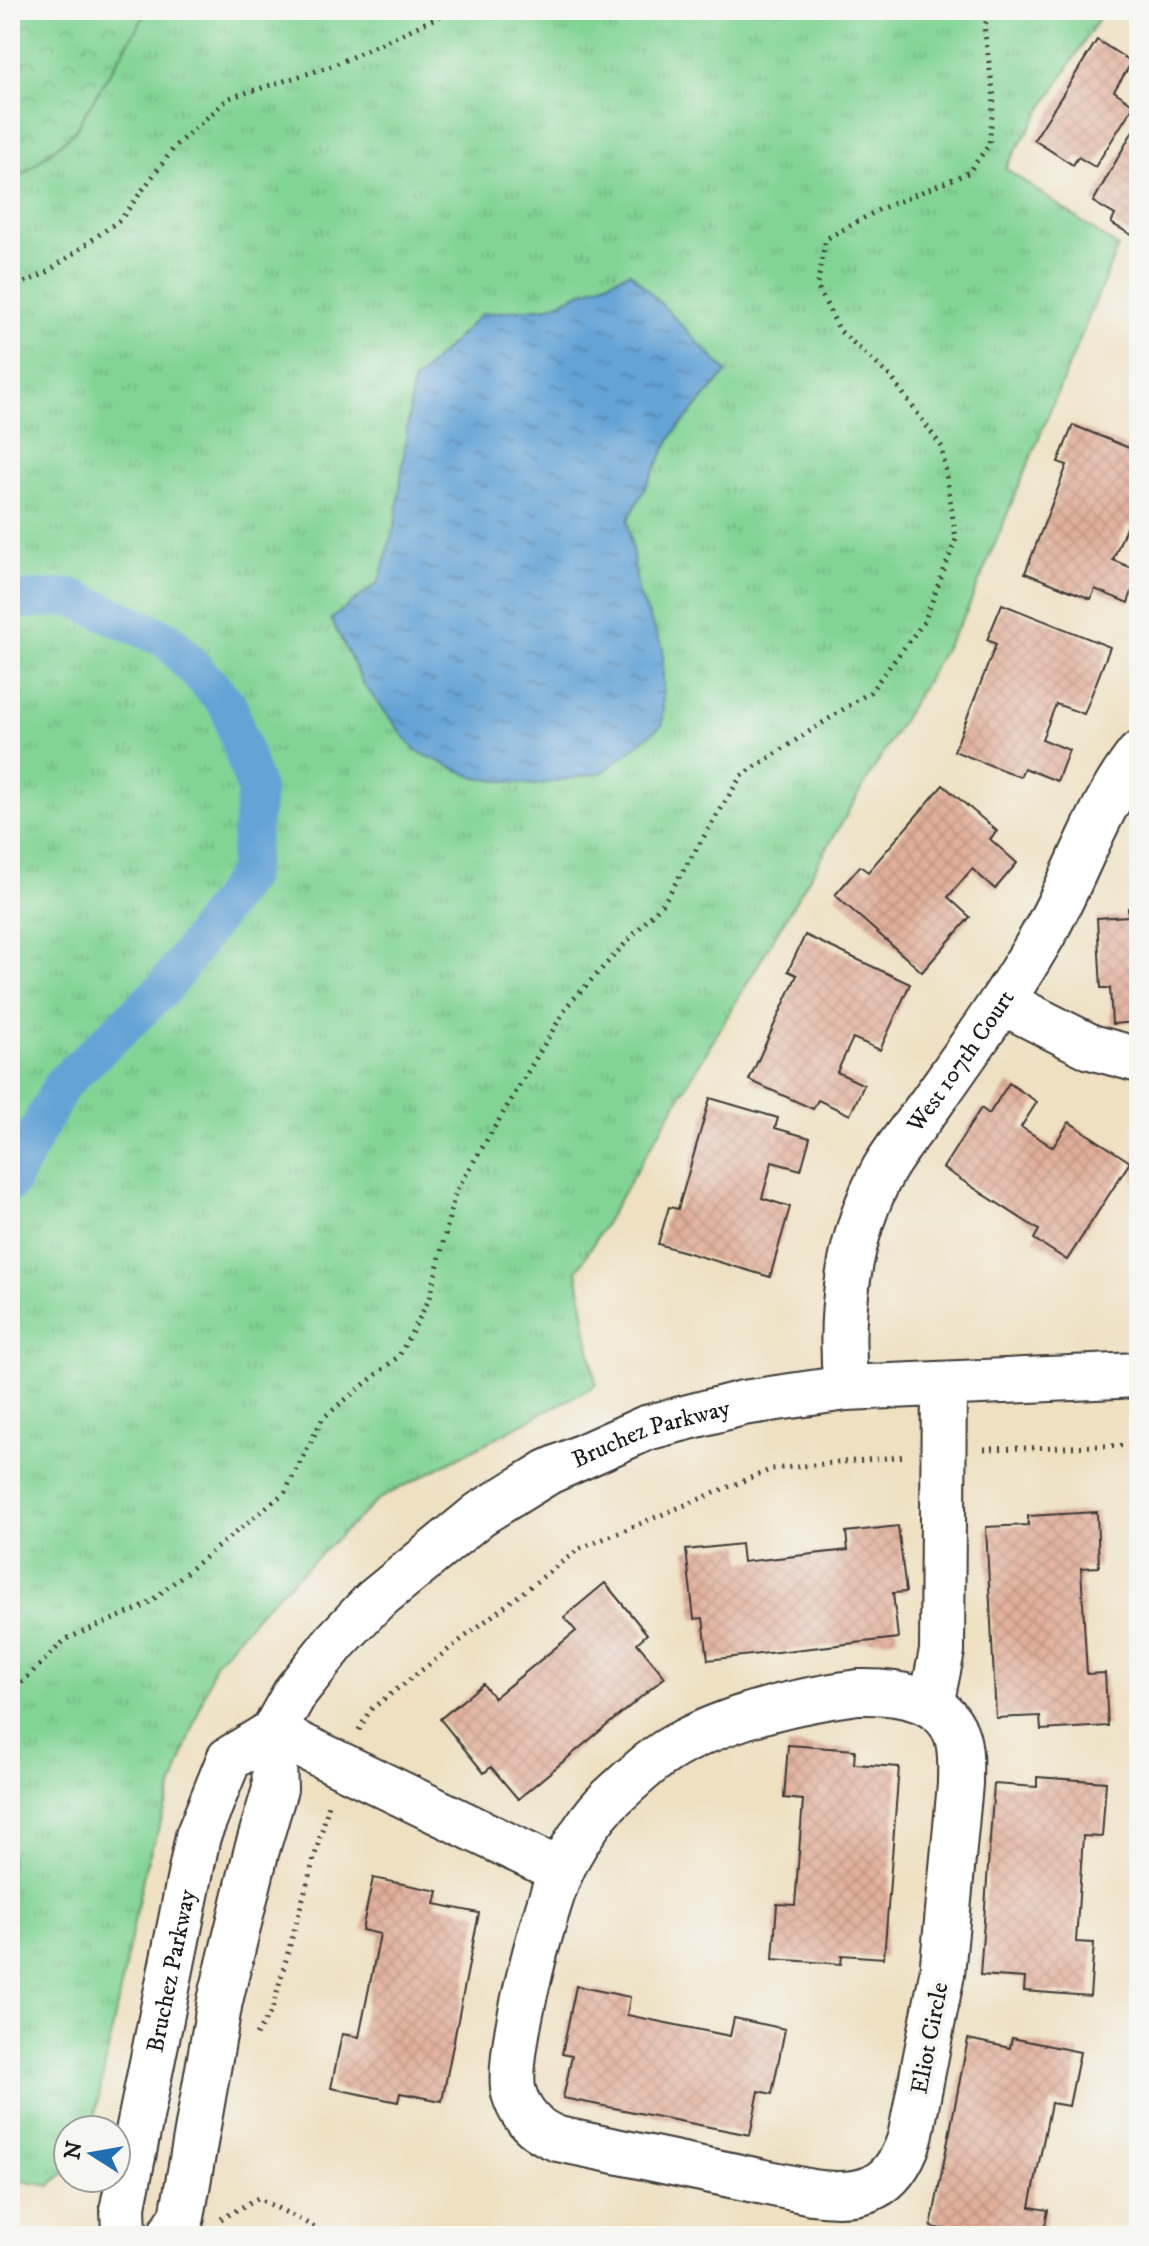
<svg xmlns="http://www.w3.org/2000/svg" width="1149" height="2246" viewBox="0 0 1149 2246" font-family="'IM FELL DW Pica',serif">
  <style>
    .grass { fill: url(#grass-tufts); stroke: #4f7858; stroke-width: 2 }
    .park { fill: url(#park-crowns); stroke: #4f7858; stroke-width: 2 }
    .water { fill: url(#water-ripples); stroke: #406079; stroke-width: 2 }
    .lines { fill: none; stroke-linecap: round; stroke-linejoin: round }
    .canal { stroke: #64a3d6; stroke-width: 38 }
    .building { fill: url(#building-cross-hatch) }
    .minor-casing { stroke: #3c3935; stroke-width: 48 }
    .path { stroke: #3c3935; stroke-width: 5; stroke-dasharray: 2 6; stroke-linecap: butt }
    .minor { stroke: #fff; stroke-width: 44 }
    .labels { text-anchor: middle; stroke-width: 8; stroke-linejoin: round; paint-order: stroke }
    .street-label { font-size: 24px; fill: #1c1c1c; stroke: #f6f6f2 }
  </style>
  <defs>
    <pattern id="grass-tufts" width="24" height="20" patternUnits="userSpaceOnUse" patternTransform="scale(2)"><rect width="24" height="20" fill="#82d495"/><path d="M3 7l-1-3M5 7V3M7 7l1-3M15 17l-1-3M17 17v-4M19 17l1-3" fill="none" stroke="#70b580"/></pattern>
    <pattern id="park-crowns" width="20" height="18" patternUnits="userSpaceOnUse" patternTransform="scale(2)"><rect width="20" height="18" fill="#82d495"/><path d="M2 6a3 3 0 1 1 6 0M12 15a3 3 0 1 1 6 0" fill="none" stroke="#70b580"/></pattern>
    <pattern id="water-ripples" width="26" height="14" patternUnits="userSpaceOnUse" patternTransform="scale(2)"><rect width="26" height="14" fill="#64a3d6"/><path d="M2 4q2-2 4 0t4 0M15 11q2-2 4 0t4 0" fill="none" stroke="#5284ad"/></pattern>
    <pattern id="building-cross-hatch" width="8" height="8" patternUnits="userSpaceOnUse" patternTransform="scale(2)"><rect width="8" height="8" fill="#e1ae99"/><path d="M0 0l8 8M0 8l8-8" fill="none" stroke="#c09583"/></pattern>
  </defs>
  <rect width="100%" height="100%" fill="#f6f6f2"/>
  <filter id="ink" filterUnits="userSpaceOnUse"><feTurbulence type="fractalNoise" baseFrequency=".0125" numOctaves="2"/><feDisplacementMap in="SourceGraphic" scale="16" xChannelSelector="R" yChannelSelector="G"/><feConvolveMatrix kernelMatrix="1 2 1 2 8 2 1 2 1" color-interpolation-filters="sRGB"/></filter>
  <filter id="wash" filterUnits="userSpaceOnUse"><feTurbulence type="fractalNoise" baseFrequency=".006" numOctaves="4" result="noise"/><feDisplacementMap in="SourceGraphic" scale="32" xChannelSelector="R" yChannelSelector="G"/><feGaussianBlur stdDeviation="1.8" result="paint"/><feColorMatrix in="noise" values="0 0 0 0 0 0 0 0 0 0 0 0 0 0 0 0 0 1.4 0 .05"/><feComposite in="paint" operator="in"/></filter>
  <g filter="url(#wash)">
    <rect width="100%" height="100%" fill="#eee0c1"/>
    <polygon class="grass" points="148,10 1104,10 1005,168 1118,247 967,611 577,1271 596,1385 379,1499 264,1607 215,1663 145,1868 92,2130 68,2130 68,2169 50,2186 10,2179 10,185 73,133"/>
    <polygon class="park" points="10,10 148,10 73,133 10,185"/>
    <polygon class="water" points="630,272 727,372 674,433 628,520 638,592 663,648 663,724 603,772 536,785 476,778 416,751 364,685 331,619 379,582 396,520 413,382 481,314 548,307"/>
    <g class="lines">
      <polyline class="canal" points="10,601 71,597 168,640 228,705 256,791 247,874 165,987 62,1084 10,1183"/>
    </g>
    <g id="blocks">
      <g class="building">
        <polygon points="1097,40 1132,62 1114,91 1134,105 1095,167 1078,157 1073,165 1034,140"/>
        <polygon points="1139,120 1139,239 1111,223 1115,215 1093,202"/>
        <polygon points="1073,425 1139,452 1139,530 1127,525 1113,560 1139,571 1128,603 1095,589 1091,599 1025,573 1067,465 1058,462"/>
        <polygon points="1002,604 1110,647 1084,714 1056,704 1042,739 1069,750 1057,781 1024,768 1020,777 954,751 996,644 987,640"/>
        <polygon points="943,785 997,831 990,839 1017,863 995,889 972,869 948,897 970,917 922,972 835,895 860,866 868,872"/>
        <polygon points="1139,907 1139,1022 1112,1024 1110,988 1101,988 1097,918 1128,916 1128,908"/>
        <polygon points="805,935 910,984 880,1050 853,1038 837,1072 864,1085 850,1115 818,1100 813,1109 749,1080 797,975 788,971"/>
        <polygon points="1009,1083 1037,1102 1021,1127 1053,1147 1069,1122 1130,1162 1067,1260 1034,1239 1039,1230 943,1168 981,1108 989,1114"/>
        <polygon points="710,1098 778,1118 775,1128 810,1138 801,1170 772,1162 762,1198 790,1207 770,1277 658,1244 669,1207 678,1209"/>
        <polygon points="1135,1152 1139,1152 1139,1223 1134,1223"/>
        <polygon points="1097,1512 1099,1567 1081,1568 1087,1674 1105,1673 1108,1726 1041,1730 1040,1716 996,1718 986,1527 1028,1525 1028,1516"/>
        <polygon points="898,1526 906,1592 893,1593 898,1638 708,1660 703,1618 694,1619 686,1550 741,1544 743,1562 848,1550 846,1532"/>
        <polygon points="605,1583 647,1634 637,1643 665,1677 518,1799 491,1767 484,1773 440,1719 483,1684 494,1698 576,1631 564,1617"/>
        <polygon points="788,1745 855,1750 854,1764 899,1767 884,1958 842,1955 841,1964 773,1959 777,1904 795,1905 803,1800 784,1798"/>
        <polygon points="1037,1777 1106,1782 1102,1837 1083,1836 1076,1942 1094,1943 1090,1996 1024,1991 1025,1978 980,1975 994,1784 1037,1787"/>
        <polygon points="373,1878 438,1891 435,1904 479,1913 442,2101 400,2093 398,2102 331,2088 342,2034 359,2037 380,1934 362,1930"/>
        <polygon points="576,1986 630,1997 627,2015 730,2036 734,2018 785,2029 772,2094 759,2091 750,2135 563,2098 572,2056 562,2054"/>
        <polygon points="1012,2038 1080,2052 1069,2106 1051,2103 1030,2207 1048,2210 1043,2236 974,2236 931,2227 968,2039 1010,2048"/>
      </g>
    </g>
  </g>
  <g filter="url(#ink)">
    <use href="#blocks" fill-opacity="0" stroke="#3c3935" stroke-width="2"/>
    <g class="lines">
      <g class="minor-casing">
        <g id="minor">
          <polyline points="1002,1002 1091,1047 1139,1060"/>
          <path id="s1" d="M 846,1388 C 838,1315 848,1235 884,1169 C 898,1145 918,1122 934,1099 C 970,1048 1007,997 1039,942 C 1075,882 1095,809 1139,754"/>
          <path d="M 858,1692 C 893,1691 942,1696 956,1734 C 962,1750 960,1768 960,1784 L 942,1974 L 910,2138 C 893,2190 863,2199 812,2192 L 558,2139 C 536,2131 521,2117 514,2093 C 504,2057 544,1911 560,1874 C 570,1850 592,1815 611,1798 C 633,1778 656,1755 683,1742 C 737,1714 798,1700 858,1692 Z"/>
          <polyline points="931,1705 942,1651 944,1384"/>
          <polyline points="273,1732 561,1871"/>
          <path id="s2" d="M 124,2236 L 123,2206 L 198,1836 L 229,1759 L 273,1732 L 296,1691 L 335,1642 L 374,1601 L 480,1514 L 548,1472 L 646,1428 L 743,1403 L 846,1388 L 1139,1375"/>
          <polyline points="169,2236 182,2217 220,2001 256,1853 275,1789 273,1732"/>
        </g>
      </g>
      <g class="path">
        <polyline points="10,289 46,273 121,219 176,145 229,98 332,66 453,10"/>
        <polyline points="984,1449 1139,1445"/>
        <polyline points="10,1694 66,1639 145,1606 285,1492 323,1418 399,1356 430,1298 455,1193 568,1005 664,902 741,776 870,692 924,622 956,539 942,447 891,377 840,331 817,286 826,239 880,209 968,173 989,145 994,98 984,27 991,10"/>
        <polyline points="359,1730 370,1710 579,1549 772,1469 906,1456"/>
        <polyline points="256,2035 272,2010 330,1801"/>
        <polyline points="221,2219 258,2198 324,2232 347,2236"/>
      </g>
      <use href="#minor" class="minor"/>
    </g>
  </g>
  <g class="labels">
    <g class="street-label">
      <text dy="8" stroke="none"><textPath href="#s1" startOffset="358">West 107th Court</textPath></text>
      <text dy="8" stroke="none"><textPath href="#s2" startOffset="1036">Bruchez Parkway</textPath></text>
      <text dy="8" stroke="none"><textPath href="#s2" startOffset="270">Bruchez Parkway</textPath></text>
      <text transform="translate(929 2038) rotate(-79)" y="8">Eliot Circle</text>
    </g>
  </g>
  <rect width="1149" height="2246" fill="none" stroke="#f6f6f2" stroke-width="40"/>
  <g transform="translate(92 2154) rotate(281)"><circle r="38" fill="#f6f6f2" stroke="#9f9f9c" stroke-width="2"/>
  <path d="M0-6L14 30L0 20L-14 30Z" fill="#1f6fb2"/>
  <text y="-12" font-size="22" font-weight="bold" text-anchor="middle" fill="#1c1c1c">N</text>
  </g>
</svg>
